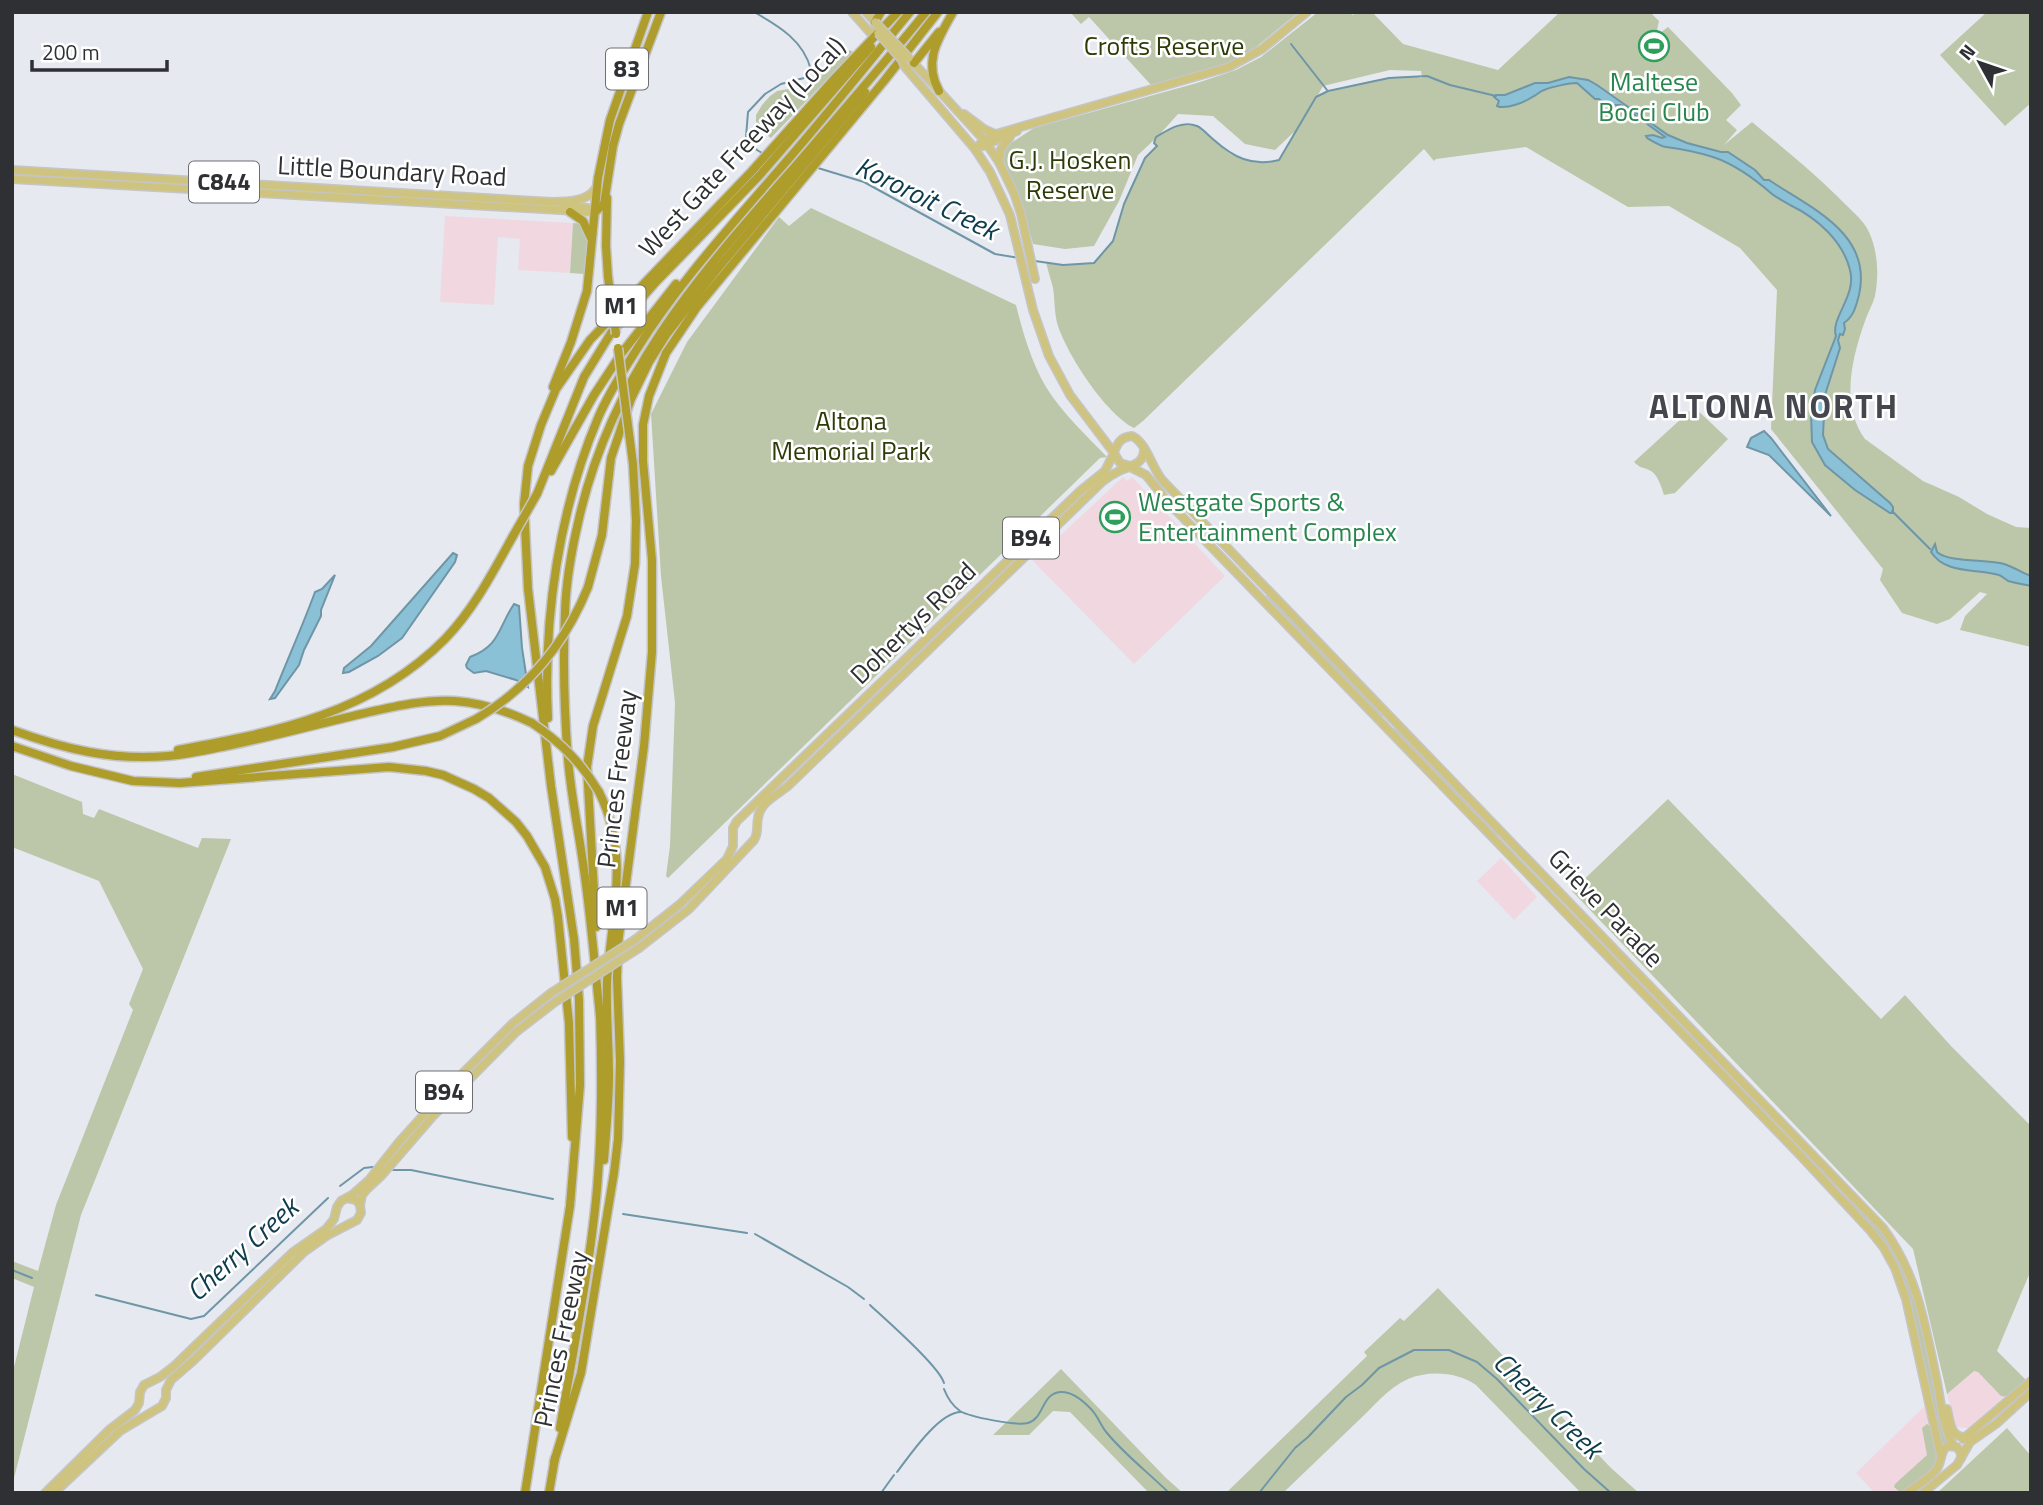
<svg xmlns="http://www.w3.org/2000/svg" width="2043" height="1505" viewBox="0 0 2043 1505" font-family="'Titillium Web',sans-serif">
  <style>
    .commercial { fill: #f1d8e0 }
    .green { fill: #bcc7a9; fill-rule: evenodd }
    .water { fill: #8bc1d7; stroke: #6f96a6; stroke-width: 2 }
    .lines { fill: none; stroke-linecap: round; stroke-linejoin: round }
    .stream { stroke: #6f96a6; stroke-width: 2 }
    .major-casing { stroke: #c5c5c6; stroke-width: 10 }
    .highway-casing { stroke: #c5c5c6; stroke-width: 11 }
    .major { stroke: #cec480; stroke-width: 7 }
    .highway { stroke: #ae9d2b; stroke-width: 8 }
    .major-bridge-casing { stroke: #c5c5c6; stroke-width: 10; stroke-linecap: butt }
    .highway-bridge-casing { stroke: #c5c5c6; stroke-width: 11; stroke-linecap: butt }
    .major-bridge { stroke: #cec480; stroke-width: 7 }
    .highway-bridge { stroke: #ae9d2b; stroke-width: 8 }
    .labels { text-anchor: middle; stroke-width: 5; stroke-linejoin: round; paint-order: stroke }
    .shield { fill: #fff; stroke: #6d6e70; stroke-width: 2 }
    .shield-label { font-size: 24px; font-weight: bold; fill: #2f3033 }
    .park-label { font-size: 26px; fill: #2d3b07; stroke: #fff }
    .leisure-label { font-size: 26px; fill: #27864d; stroke: #fff }
    .street-label { font-size: 26px; fill: #2f3033; stroke: #fff }
    .water-label { font-size: 28px; font-style: italic; fill: #0d3d4d; stroke: #fff }
    .district-label { font-size: 33px; font-weight: bold; letter-spacing: 2px; fill: #44474d; stroke: #fff }
  </style>
  <rect width="100%" height="100%" fill="#e6e9f0"/>
  <g class="commercial">
    <polygon points="445,216 573,223 570,273 518,270 520,239 498,237 494,305 440,302"/>
    <polygon points="1123,477 1127,481 1132,477 1225,576 1134,664 1033,561"/>
    <polygon points="1501,858 1537,897 1514,920 1477,881"/>
    <polygon points="1973,1369 1979,1370 2006,1395 1968,1428 1956,1427 1947,1394"/>
    <polygon points="1926,1405 1934,1439 1933,1468 1902,1493 1875,1493 1856,1473"/>
  </g>
  <g class="green">
    <polygon points="1070,12 1299,12 1240,60 1151,85 1089,17 1081,24"/>
    <path d="M 1318,12 L 1349,12 L 1353,15 L 1357,12 L 1372,12 L 1403,44 L 1498,70 L 1560,12 L 1650,12 L 1659,21 L 1657,30 L 1660,33 L 1668,27 L 1732,93 L 1741,105 L 1726,120 L 1737,130 L 1724,145 L 1752,122 C 1784,149 1816,174 1845,204 C 1854,213 1864,221 1869,232 C 1878,252 1879,275 1875,296 C 1873,304 1868,312 1865,321 C 1852,358 1840,405 1865,439 L 1923,481 L 1959,497 L 1987,514 L 2016,527 L 2031,528 L 2031,647 L 1960,630 L 1965,616 L 1987,594 L 1980,592 L 1950,619 L 1937,624 L 1902,613 L 1880,580 L 1883,569 L 1771,429 L 1777,290 L 1740,248 L 1669,206 L 1628,207 L 1526,147 L 1436,159 L 1434,161 L 1424,149 L 1143,421 L 1134,428 C 1106,414 1068,356 1058,326 C 1054,314 1055,300 1053,288 C 1051,280 1048,271 1046,262 L 1063,265 L 1094,263 L 1113,241 L 1124,204 L 1145,158 L 1157,147 L 1154,143 L 1155,139 L 1138,155 L 1119,201 L 1094,246 L 1065,249 L 1033,244 L 1021,200 L 1003,159 L 1005,151 L 1011,143 L 1034,128 L 1197,83 L 1236,70 L 1261,57 ZM 1390,70 L 1421,71 L 1422,78 C 1397,72 1343,87 1318,95 L 1323,86 ZM 1178,114 L 1213,116 L 1245,144 L 1275,150 L 1294,132 L 1287,148 L 1279,160 L 1267,163 L 1251,161 L 1230,154 L 1197,126 L 1178,125 L 1160,134 Z"/>
    <polygon points="1987,12 2028,12 2031,16 2031,103 2005,126 1940,55"/>
    <polygon points="850,50 853,52 771,138 759,130 756,124 756,115 762,105 770,96 777,91 809,85 819,74"/>
    <path d="M 811,208 L 1016,305 C 1023,333 1031,361 1046,387 C 1062,413 1086,435 1107,457 L 1100,458 L 668,878 L 666,876 L 670,846 L 675,703 L 661,576 L 651,414 L 687,342 L 779,217 L 789,226 Z"/>
    <polygon points="573,223 583,224 588,239 584,274 570,273"/>
    <path d="M 1694,407 L 1728,439 L 1675,493 L 1664,495 C 1661,486 1658,474 1649,470 C 1642,467 1640,468 1634,462 Z"/>
    <polygon points="1267,595 1272,598 1382,715 1384,721 1312,648 1301,633 1266,596"/>
    <polygon points="1391,728 1397,729 1424,755 1435,769 1497,833 1498,838"/>
    <polygon points="12,774 82,802 83,814 94,818 99,809 198,848 202,838 231,839 81,1215 12,1486 12,1375 34,1287 12,1278 12,1261 38,1271 56,1205 133,1010 129,1004 143,969 99,881 12,847"/>
    <polygon points="1668,799 1881,1019 1905,995 1951,1046 2031,1126 2031,1270 1997,1351 2026,1380 2008,1397 2001,1396 1978,1372 1974,1371 1947,1394 1913,1249 1572,891"/>
    <path d="M 1812,1159 C 1833,1180 1860,1202 1877,1224 C 1924,1283 1927,1363 1943,1433 L 1948,1442 L 1942,1444 L 1908,1295 L 1895,1261 L 1844,1195 L 1810,1160 Z"/>
    <path d="M 1438,1288 L 1611,1468 L 1639,1493 L 1581,1493 L 1476,1385 C 1458,1372 1429,1370 1408,1379 C 1388,1388 1374,1406 1358,1421 C 1333,1445 1308,1469 1283,1493 L 1222,1493 L 1227,1492 L 1367,1356 L 1364,1352 L 1400,1318 L 1404,1321 Z"/>
    <polygon points="1061,1369 1166,1478 1183,1493 1149,1493 1070,1412 1053,1411 1029,1435 993,1435"/>
    <path d="M 1927,1424 L 1931,1427 C 1941,1471 1938,1465 1904,1492 L 1900,1492 L 1894,1487 L 1895,1484 L 1927,1455 L 1922,1428 Z"/>
    <polygon points="2007,1428 2031,1456 2031,1493 1937,1493"/>
  </g>
  <g class="water">
    <path d="M 1569,77 L 1588,80 L 1597,85 L 1668,135 L 1687,143 L 1721,152 L 1728,152 L 1755,170 L 1764,180 L 1769,180 C 1810,208 1873,233 1859,295 C 1856,306 1854,316 1844,323 L 1845,329 L 1843,335 L 1840,334 L 1838,340 L 1840,348 L 1825,395 L 1823,435 L 1828,449 L 1890,503 L 1893,507 L 1893,513 L 1890,513 L 1855,490 L 1825,465 L 1812,442 L 1811,414 L 1815,390 L 1836,336 C 1830,318 1857,296 1850,270 C 1843,241 1817,218 1790,205 C 1784,201 1777,198 1772,194 C 1756,180 1734,164 1713,157 C 1697,152 1682,149 1666,147 C 1660,146 1652,141 1647,138 L 1646,136 L 1653,135 L 1662,138 L 1665,137 L 1621,105 L 1607,105 L 1599,99 L 1595,99 L 1577,83 C 1569,83 1551,87 1544,90 C 1540,91 1538,94 1534,96 C 1525,102 1506,110 1497,106 L 1499,101 L 1494,97 L 1496,95 L 1505,95 L 1535,83 L 1548,83 Z"/>
    <polygon points="1764,431 1771,438 1831,516 1769,455 1747,447 1751,438"/>
    <path d="M 1935,544 L 1937,552 C 1949,563 1987,559 2004,564 C 2014,567 2022,573 2031,576 L 2031,586 C 2023,584 2015,583 2008,581 C 2005,579 2002,576 1999,575 C 1976,568 1946,575 1931,552 Z"/>
    <polygon points="453,553 457,555 455,562 402,638 378,656 349,672 343,673 344,668 371,646"/>
    <path d="M 335,575 L 321,610 L 321,616 L 304,650 L 299,665 L 275,698 L 270,699 L 275,691 C 288,658 303,625 315,592 L 322,589 Z"/>
    <path d="M 514,604 L 519,606 L 522,648 L 528,687 L 516,680 L 486,671 L 474,673 L 467,668 L 466,665 L 470,657 C 500,646 498,628 514,604 Z"/>
  </g>
  <g class="lines">
    <g class="stream">
      <path d="M 754,12 C 779,26 804,41 811,70 L 804,78 L 781,84 L 765,94 L 748,112 L 746,137 L 757,150 L 762,153"/>
      <polyline points="1291,44 1327,90"/>
      <polyline points="818,168 864,182 995,254 1019,258"/>
      <path d="M 1035,261 L 1063,265 L 1094,263 L 1113,241 L 1124,204 L 1145,158 L 1157,146 L 1154,143 L 1156,137 C 1168,130 1182,120 1197,126 C 1202,128 1209,136 1214,140 C 1233,157 1252,167 1279,160 L 1316,97 L 1328,91 L 1389,78 L 1427,76 L 1450,85 L 1496,96"/>
      <polyline points="1892,511 1930,549"/>
      <polyline points="393,1170 411,1170 553,1199"/>
      <polyline points="340,1186 364,1168 373,1167"/>
      <polyline points="623,1214 747,1233"/>
      <polyline points="755,1234 848,1287 864,1299"/>
      <polyline points="12,1270 32,1278"/>
      <polyline points="96,1295 191,1319 204,1316 328,1198"/>
      <path d="M 870,1305 C 886,1320 939,1366 944,1383"/>
      <path d="M 944,1389 C 947,1397 953,1406 960,1411 C 970,1417 1016,1426 1028,1423 C 1045,1418 1041,1392 1062,1392 C 1072,1392 1082,1400 1089,1407 C 1098,1415 1100,1425 1107,1433 C 1125,1455 1149,1473 1169,1493"/>
      <path d="M 897,1472 C 910,1455 939,1412 961,1412"/>
      <polyline points="881,1493 894,1475"/>
      <polyline points="1259,1493 1295,1448 1308,1437 1346,1397 1362,1385 1379,1368 1414,1350 1449,1350 1477,1362 1497,1379 1584,1469 1611,1493"/>
    </g>
    <g class="major-casing">
      <g id="major">
        <polyline points="852,12 874,37"/>
        <polyline points="866,12 875,22 878,33"/>
        <polyline points="911,60 984,140 999,162 1014,193 1021,214 1035,279"/>
        <polyline points="908,67 905,67 975,149 990,172 1010,215 1033,310 1049,356 1070,395 1114,453"/>
        <polyline points="964,114 984,129 995,134"/>
        <polyline points="983,146 1017,131"/>
        <polyline points="975,149 984,140 996,134 1229,67 1262,49 1307,12"/>
        <polyline points="999,162 1001,149 1010,137"/>
        <path d="M 12,170 L 552,202 C 567,202 587,202 596,188"/>
        <polyline points="12,179 595,212"/>
        <polyline points="563,205 595,209"/>
        <path d="M 1130,466 L 1120,463 L 1114,453 C 1117,443 1121,437 1132,436 C 1147,443 1151,467 1163,481 L 1883,1228 C 1918,1276 1925,1325 1937,1382 C 1941,1404 1943,1426 1953,1445"/>
        <polyline points="1130,467 1146,475 1167,501 1800,1155 1869,1229 1884,1248 1895,1268 1906,1299 1941,1457"/>
        <polyline points="636,939 679,905 727,859 733,846 733,828 737,821 1079,492 1105,471 1114,453"/>
        <path d="M 639,948 L 689,909 L 754,840 C 759,832 756,827 758,818 C 760,802 777,795 788,786 L 1103,481 C 1108,477 1113,474 1119,471 C 1131,465 1144,465 1144,449"/>
        <polyline points="360,1205 362,1195 367,1189 382,1175 433,1116 516,1032 555,1002"/>
        <path d="M 1947,1409 C 1950,1421 1950,1438 1966,1437"/>
        <polyline points="1963,1439 2031,1381"/>
        <polyline points="45,1493 109,1430 135,1410 139,1403 140,1392 144,1385 160,1377 173,1367 293,1252 326,1229 334,1219 337,1207 341,1201 352,1195 369,1180 399,1142 446,1090 512,1024 551,993"/>
        <polyline points="54,1493 120,1431 162,1406 166,1398 166,1390 171,1380 193,1361 304,1252 328,1235 357,1220 361,1213 360,1205 356,1200 347,1198"/>
        <path d="M 1907,1493 C 1916,1485 1932,1478 1938,1467 C 1942,1459 1940,1452 1947,1446 L 1957,1447 L 1961,1453 L 1961,1458"/>
        <polyline points="1923,1493 1957,1465 1970,1442 1996,1424 2031,1392"/>
      </g>
    </g>
    <g class="highway-casing">
      <g id="highway">
        <polyline points="875,22 881,12"/>
        <polyline points="914,63 939,32"/>
        <path d="M 939,91 C 923,61 938,39 953,12"/>
        <polyline points="607,198 606,246 608,277"/>
        <polyline points="570,212 583,221 591,238"/>
        <polyline points="595,212 604,204 613,146 619,124 661,12"/>
        <polyline points="553,387 571,342 587,291 598,178 610,120 648,12"/>
        <polyline points="551,471 594,395 621,354 676,284"/>
        <polyline points="537,494 584,377 611,333 654,284 759,176 871,47"/>
        <polyline points="588,587 602,535 611,458 631,399 649,362 666,335 715,272 865,92"/>
        <path d="M 548,718 C 543,618 559,510 598,418 C 608,394 623,371 637,349 C 676,287 724,234 771,179 C 819,125 864,68 910,12"/>
        <path d="M 12,730 C 64,749 113,761 168,756 C 190,754 211,749 231,745 C 275,736 318,724 361,714 C 392,707 424,699 455,701 C 483,703 507,711 532,723"/>
        <polyline points="12,746 71,766 133,781 180,783 389,767 426,771 443,775 474,789 489,798 516,822 527,836 545,867 555,899 558,917 569,1023 572,1137"/>
        <path d="M 178,750 C 276,732 372,713 445,639 C 474,609 493,572 513,536"/>
        <polyline points="196,777 393,747 440,736 476,719"/>
        <path d="M 599,792 C 631,857 611,914 607,982 C 606,1013 609,1044 609,1074 C 609,1103 606,1132 604,1160"/>
        <polyline points="596,927 587,767 593,726 627,616 635,564 636,520 633,464"/>
        <path d="M 600,1016 C 595,967 591,919 584,870 C 579,833 571,796 568,759 C 564,710 563,661 565,612 C 566,582 571,553 578,523 C 610,377 695,280 791,171 C 836,119 882,66 926,12"/>
        <path d="M 560,1428 C 573,1352 588,1277 596,1200 C 602,1139 602,1075 600,1013"/>
        <polyline points="554,1462 581,1373 614,1173 618,1139 620,1061 617,978 618,944 644,746 652,652 652,560 643,461 643,425 649,396 666,353 697,307 884,81 938,12"/>
        <polyline points="525,1493 570,1206 580,1085 579,1000 574,939 551,786 528,589 524,504 528,466 541,425 556,389 590,340 752,171 836,77 898,12"/>
        <polyline points="549,1493 555,1458"/>
      </g>
    </g>
    <use href="#major" class="major"/>
    <use href="#highway" class="highway"/>
    <g class="major-bridge-casing">
      <g id="major-bridge">
        <polyline points="875,22 909,58"/>
        <polyline points="878,33 902,60 905,67"/>
        <polyline points="551,993 636,939"/>
        <polyline points="555,1002 639,948"/>
      </g>
    </g>
    <g class="highway-bridge-casing">
      <g id="highway-bridge">
        <polyline points="608,277 616,334"/>
        <polyline points="618,348 633,464"/>
        <polyline points="513,536 537,494"/>
        <path d="M 476,719 C 529,688 565,644 588,587"/>
        <path d="M 532,723 C 560,742 581,762 599,792"/>
      </g>
    </g>
    <use href="#major-bridge" class="major-bridge"/>
    <use href="#highway-bridge" class="highway-bridge"/>
  </g>
  <defs>
    <g id="stadium-ring" transform="scale(1.575)"><circle r="9.5" fill="#fff" stroke="#2e9e5b" stroke-width="1.5"/><path d="M0-5a6.5 5 0 1 0 0 10a6.5 5 0 1 0 0-10ZM-3.5-1.8h7v3.6h-7Z" fill="#2e9e5b"/></g>
  </defs>
  <g fill-rule="evenodd">
    <use href="#stadium-ring" x="1654" y="46"/>
    <use href="#stadium-ring" x="1115" y="517"/>
  </g>
  <g class="labels">
    <g class="shield">
      <rect x="606" y="48.5" width="42" height="41" rx="5"/>
      <rect x="189" y="161.5" width="70" height="41" rx="5"/>
      <rect x="596.5" y="285.5" width="49" height="41" rx="5"/>
      <rect x="1003" y="517.5" width="56" height="41" rx="5"/>
      <rect x="597.5" y="887.5" width="49" height="41" rx="5"/>
      <rect x="416" y="1071.5" width="56" height="41" rx="5"/>
    </g>
    <g class="shield-label">
      <text x="627" y="77">83</text>
      <text x="224" y="190">C844</text>
      <text x="621" y="314">M1</text>
      <text x="1031" y="546">B94</text>
      <text x="622" y="916">M1</text>
      <text x="444" y="1100">B94</text>
    </g>
    <g class="park-label">
      <text x="1164" y="55">Crofts Reserve</text>
      <text x="1070" y="169">G.J. Hosken<tspan x="1070" dy="30">Reserve</tspan></text>
      <text x="851" y="430">Altona<tspan x="851" dy="30">Memorial Park</tspan></text>
    </g>
    <g class="leisure-label">
      <text x="1654" y="91">Maltese<tspan x="1654" dy="30">Bocci Club</tspan></text>
      <text x="1138" y="511" text-anchor="start">Westgate Sports &amp;<tspan x="1138" dy="30">Entertainment Complex</tspan></text>
    </g>
    <g class="street-label">
      <text transform="translate(742 147) rotate(-47)" y="9">West Gate Freeway (Local)</text>
      <text transform="translate(392 171) rotate(3)" y="9">Little Boundary Road</text>
      <text transform="translate(913 623) rotate(-44)" y="9">Dohertys Road</text>
      <text transform="translate(617 779) rotate(-83)" y="9">Princes Freeway</text>
      <text transform="translate(1606 908) rotate(46)" y="9">Grieve Parade</text>
      <text transform="translate(561 1339) rotate(-78)" y="9">Princes Freeway</text>
    </g>
    <g class="water-label">
      <text transform="translate(927 198) rotate(26)" y="10">Kororoit Creek</text>
      <text transform="translate(242 1249) rotate(-42)" y="10">Cherry Creek</text>
      <text transform="translate(1548 1405) rotate(44)" y="10">Cherry Creek</text>
    </g>
    <g class="district-label">
      <text x="1774" y="418">ALTONA NORTH</text>
    </g>
  </g>
  <rect width="2043" height="1505" fill="none" stroke="#2f3033" stroke-width="28"/>
  <g transform="translate(1980 63) rotate(310)" stroke="#ffffff" stroke-width="5" paint-order="stroke">
  <path d="M0-5L12 26L0 18L-12 26Z" fill="#2f3033"/>
  <text y="-10" font-size="19" font-weight="bold" text-anchor="middle" fill="#2f3033">N</text>
  </g>
  <path d="M32 60v10h135v-10" fill="none" stroke="#2f3033" stroke-width="3.5"/>
  <text x="42" y="60" font-size="21" fill="#2f3033" stroke="#ffffff" stroke-width="5" paint-order="stroke">200 m</text>
</svg>
